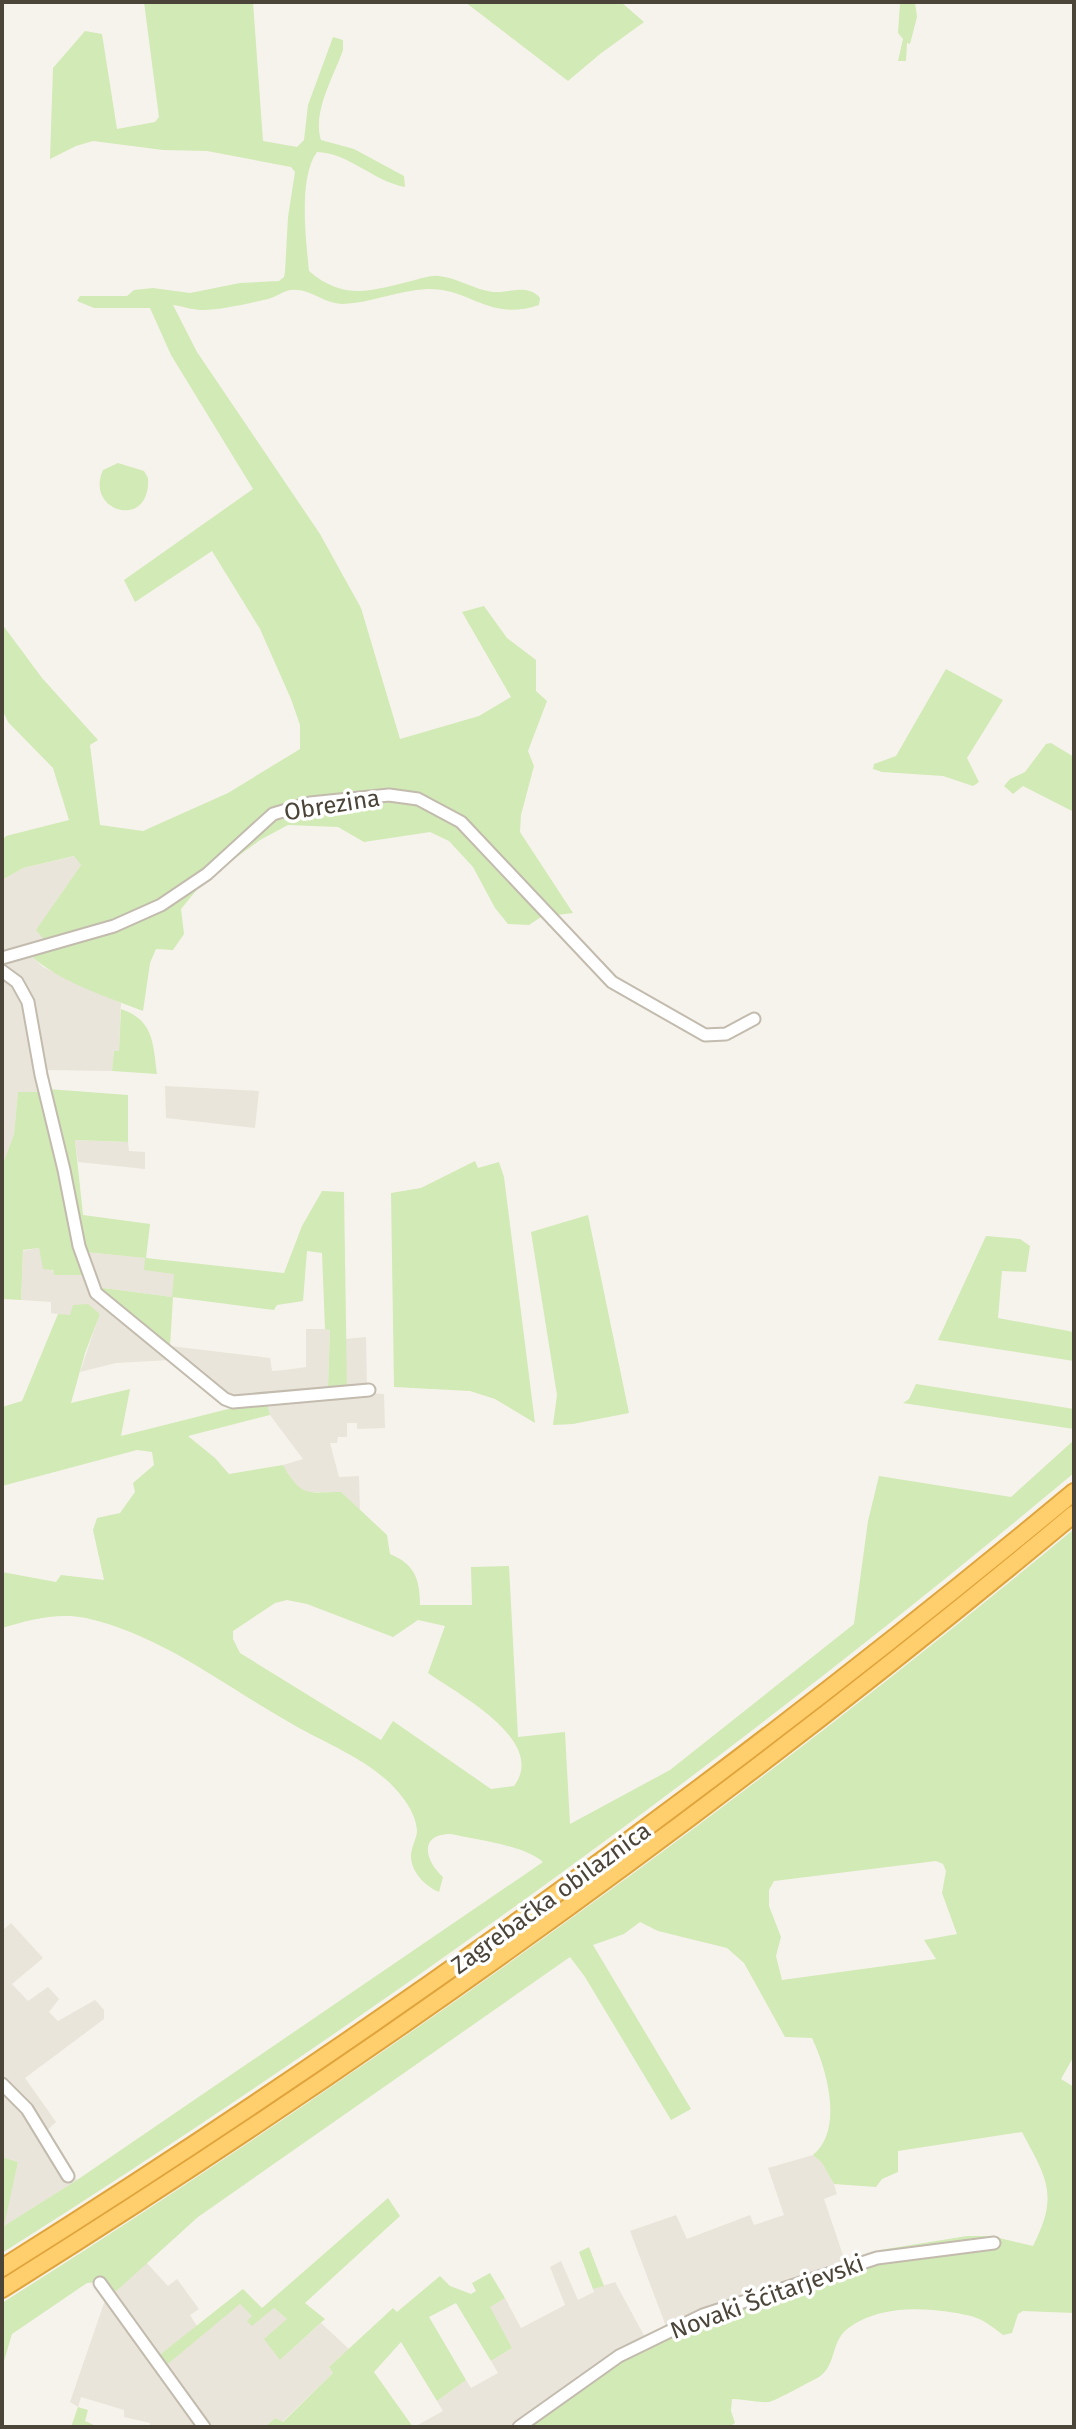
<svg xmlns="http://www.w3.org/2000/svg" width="1076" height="2429" viewBox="0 0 1076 2429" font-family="'Fira Sans',sans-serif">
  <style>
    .residential { fill: #eae5da }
    .green { fill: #d2eab5; fill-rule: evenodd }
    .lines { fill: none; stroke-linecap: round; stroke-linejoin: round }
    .minor-casing { stroke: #c2bbae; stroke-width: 15 }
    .highway-casing { stroke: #e0a43c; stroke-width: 20 }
    .minor { stroke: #fff; stroke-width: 11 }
    .highway { stroke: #ffcf6e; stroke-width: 16 }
    .labels { text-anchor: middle; stroke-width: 7; stroke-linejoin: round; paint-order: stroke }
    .street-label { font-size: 24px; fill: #4b4439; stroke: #fff }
  </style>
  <rect width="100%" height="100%" fill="#f6f3ec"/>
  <g class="residential">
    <polygon points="75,856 81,865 54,904 51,946 31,956 43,967 121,1003 119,1051 114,1051 112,1071 46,1070 41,1092 18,1092 14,1134 2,1166 2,880 23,868"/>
    <polygon points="165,1086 259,1091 255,1128 166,1118"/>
    <polygon points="75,1140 128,1142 129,1151 145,1152 145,1169 78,1162"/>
    <polygon points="39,1248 55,1275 82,1275 103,1307 170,1360 116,1363 80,1372 100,1313 70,1316 51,1313 51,1302 21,1300 23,1251"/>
    <polygon points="85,1252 146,1258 175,1273 172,1297 96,1287"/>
    <polygon points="306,1329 330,1329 328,1388 230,1398 162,1345 270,1358 272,1371 285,1370 306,1367"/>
    <polygon points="366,1337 367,1388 347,1387 345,1339"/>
    <polygon points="368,1393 384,1394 385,1428 357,1429 357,1423 347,1423 347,1437 338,1437 337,1443 330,1443 339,1477 359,1476 360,1512 341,1492 305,1492 294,1484 283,1465 303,1459 270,1415 267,1403"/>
    <polygon points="11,1923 43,1958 12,1984 28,2001 48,1987 59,1999 49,2012 58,2021 95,2000 104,2010 104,2019 25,2078 56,2122 44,2133 77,2180 3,2227 18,2162 2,2157 2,1931"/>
    <polygon points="813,2155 822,2163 834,2184 837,2194 824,2199 846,2264 667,2329 630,2231 676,2215 687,2239 750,2215 754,2225 784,2215 768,2168"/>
    <polygon points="561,2261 578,2300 594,2292 593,2289 615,2282 646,2339 514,2427 414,2427 443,2411 437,2401 466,2380 471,2388 498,2373 491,2361 512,2348 489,2307 505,2298 521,2328 565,2305 550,2267"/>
    <polygon points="146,2262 168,2286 177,2279 199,2309 190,2315 197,2326 157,2357 240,2304 252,2316 274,2308 287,2319 280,2360 321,2323 349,2349 329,2367 333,2373 282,2422 275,2418 265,2427 150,2427 150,2423 124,2417 124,2410 81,2397 78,2407 70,2402 104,2303"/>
  </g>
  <g class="green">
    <path d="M 144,2 L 253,2 L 263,141 L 297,147 L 304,140 L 308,105 L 333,37 L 343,40 L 343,50 C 334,76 312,112 321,140 L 354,149 L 404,176 L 405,187 C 373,181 349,153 317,152 C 298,178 306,240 309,271 C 345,302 373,290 415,280 C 423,278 431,275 439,276 C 458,278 475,290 493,292 C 510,293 528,283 540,298 L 539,305 C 489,322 471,288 427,289 C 399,290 371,303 343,304 C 324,304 310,288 291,290 C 283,291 276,297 268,299 C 250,303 221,310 202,310 C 192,310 182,306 173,305 L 197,352 L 320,534 L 361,608 L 400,739 L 479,716 L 511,697 L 462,612 L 484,606 L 507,638 L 536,660 L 536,691 L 547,701 L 528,751 L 534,766 L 521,815 L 520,832 L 573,913 L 541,917 L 529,925 L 508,924 L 495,908 L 473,867 L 449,841 L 430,832 L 364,842 L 338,827 L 288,825 L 260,840 L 204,881 L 181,909 L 184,934 L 173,950 L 156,949 L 150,963 L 143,1011 C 105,996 62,983 31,956 L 50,946 L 36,930 L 81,865 L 74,856 L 23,868 L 2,880 L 2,841 L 6,836 L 69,820 L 53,768 L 8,722 L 2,709 L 2,624 L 42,678 L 98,740 L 90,745 L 100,825 L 143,831 L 228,793 L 300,749 L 300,725 L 291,699 L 260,629 L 212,551 L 135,602 L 124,580 L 253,489 L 171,355 L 150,308 L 94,308 L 77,301 L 80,296 L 127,296 L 134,290 L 153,288 L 190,293 L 240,283 L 279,281 L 284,277 L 285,272 L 288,217 L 295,172 L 291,167 L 207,151 L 163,150 L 93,141 L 76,146 L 50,159 L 53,68 L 85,31 L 102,34 L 117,129 L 155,122 L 159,117 Z"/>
    <polygon points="465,2 621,2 644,22 600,54 568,81"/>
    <polygon points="915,2 917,17 910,44 907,43 906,61 898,61 903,39 898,33 900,3"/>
    <path d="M 118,463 L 144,471 L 148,478 C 151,531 84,512 103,470 Z"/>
    <polygon points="946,669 1003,700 967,758 979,782 973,786 943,776 882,772 873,769 874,764 896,756"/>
    <polygon points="1051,743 1074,757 1074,812 1023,786 1013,794 1004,786 1010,779 1025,772 1046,744"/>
    <path d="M 121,1009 C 154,1020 153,1044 157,1074 L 112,1071 L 114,1051 L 119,1051 Z"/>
    <polygon points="48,1089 128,1095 128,1142 75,1140 83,1215 150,1224 146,1258 284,1273 302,1226 322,1191 344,1192 347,1387 328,1388 330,1330 325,1329 322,1253 307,1251 303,1301 277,1305 274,1310 173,1297 170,1346 162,1345 96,1287 172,1297 174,1274 144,1270 145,1258 85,1252"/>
    <polygon points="18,1092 41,1092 82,1275 54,1275 53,1270 43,1269 39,1248 23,1250 21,1300 2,1299 2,1166 14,1134"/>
    <polygon points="475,1161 478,1168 499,1162 504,1177 535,1423 495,1399 470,1391 394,1387 391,1193 421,1188"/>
    <polygon points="588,1215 629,1413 573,1424 553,1425 557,1395 531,1232"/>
    <polygon points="986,1236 1020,1239 1030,1246 1026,1272 1002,1271 998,1318 1074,1332 1074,1361 938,1340"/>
    <path d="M 88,1304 L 100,1314 L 85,1353 L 71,1403 L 130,1389 L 121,1436 L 236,1407 L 267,1403 L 270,1415 L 188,1436 L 215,1458 L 229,1474 L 283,1465 C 302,1498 306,1492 341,1492 L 387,1535 L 390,1554 C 414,1564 420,1578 420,1605 L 472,1605 L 471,1567 L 509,1566 L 518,1737 L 565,1732 L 570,1824 L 670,1770 L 854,1624 L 868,1521 L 879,1476 L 1011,1497 L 1074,1440 L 1074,1473 C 734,1757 376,2016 2,2253 L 2,2157 L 18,2162 L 4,2226 L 77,2180 L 543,1862 C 523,1845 477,1840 451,1834 C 418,1834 425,1861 443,1877 L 439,1892 C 425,1886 411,1872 411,1856 C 411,1848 416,1840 417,1832 C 417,1820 410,1807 403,1798 C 376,1761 325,1744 287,1721 C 222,1684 161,1635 86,1618 C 58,1612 28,1620 2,1628 L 2,1572 L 56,1582 L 61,1575 L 104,1580 L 93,1530 L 97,1518 L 120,1513 L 135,1492 L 133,1483 L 154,1465 L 152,1452 L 137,1450 L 2,1486 L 2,1477 L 4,1476 L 2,1466 L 2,1407 L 22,1401 L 58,1314 L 70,1315 L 73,1305 ZM 287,1600 L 307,1604 L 393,1637 L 418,1620 L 445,1626 L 428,1673 C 458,1694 548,1741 514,1786 L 491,1789 L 393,1721 L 381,1740 L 240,1653 L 233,1639 L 233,1631 L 275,1603 Z"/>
    <polygon points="916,1384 1074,1409 1074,1429 903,1403 909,1399"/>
    <path d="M 1074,1529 L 1074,2056 L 1061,2079 L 1074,2087 L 1074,2313 L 1023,2311 L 1018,2314 L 1012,2333 L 1003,2335 C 994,2328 983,2319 971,2316 C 932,2307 879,2303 846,2330 C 831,2343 836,2366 819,2377 C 811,2381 775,2401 769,2402 C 757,2403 745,2399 732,2399 L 731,2411 L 735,2423 L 729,2427 L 524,2427 L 617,2361 L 715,2314 L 872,2258 L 880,2250 L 967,2236 L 991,2236 L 1033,2246 C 1059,2195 1047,2179 1022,2132 L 898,2151 L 898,2172 L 882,2179 L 876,2187 L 834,2184 L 822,2163 L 813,2155 C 844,2129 827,2070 812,2038 L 785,2037 L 744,1963 L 727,1948 L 658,1931 L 640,1922 L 624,1934 L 593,1945 L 691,2109 L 671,2120 L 585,1977 L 570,1957 L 198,2217 L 113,2294 L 98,2282 L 87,2283 L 12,2334 L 2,2368 L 2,2303 C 375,2067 735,1811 1074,1529 ZM 936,1861 L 943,1864 L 946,1871 L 942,1893 L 957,1934 L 924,1940 L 936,1959 L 782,1980 L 776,1956 L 781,1937 L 769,1906 L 769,1890 L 774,1881 Z"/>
    <polygon points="388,2198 400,2216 305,2303 325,2319 280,2360 264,2339 287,2319 274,2308 252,2326 247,2321 252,2316 240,2304 164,2367 157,2357 243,2289 262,2308"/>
    <polygon points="589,2247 604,2286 593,2289 579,2252"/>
    <polygon points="490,2273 505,2298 490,2307 512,2348 491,2361 456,2303 429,2317 466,2380 437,2401 401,2342 374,2372 413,2427 265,2427 275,2418 283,2422 333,2373 329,2367 393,2308 397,2312 440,2276 450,2286 471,2294 476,2291 472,2283"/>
    <polygon points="78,2407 88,2410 85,2421 98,2427 71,2427"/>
  </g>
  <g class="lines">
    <g class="minor-casing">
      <g id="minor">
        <polyline points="2,958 114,926 161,905 207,874 273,814 310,803 389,795 418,799 461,822 612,982 705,1035 726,1034 754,1019"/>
        <polyline points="2,971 17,982 28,1002 41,1075 64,1170 79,1246 96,1293 225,1399 233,1402 369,1390"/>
        <polyline points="2,2084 27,2109 68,2176"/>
        <polyline points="100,2283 204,2427"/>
        <polyline points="519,2427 619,2356 703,2315 877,2258 994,2243"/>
      </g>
    </g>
    <g class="highway-casing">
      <g id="highway">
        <path d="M 2,2268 C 376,2033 734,1774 1074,1492"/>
        <path d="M 2,2289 C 376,2055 734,1797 1074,1514"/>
      </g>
    </g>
    <use href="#minor" class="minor"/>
    <use href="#highway" class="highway"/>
  </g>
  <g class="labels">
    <g class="street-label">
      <text transform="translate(332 805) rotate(-9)" y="8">Obrezina</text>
      <text transform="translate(551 1898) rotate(-36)" y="8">Zagrebačka obilaznica</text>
      <text transform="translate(767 2297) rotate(-20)" y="8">Novaki Šćitarjevski</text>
    </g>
  </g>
  <rect width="1076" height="2429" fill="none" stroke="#4b4439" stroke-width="8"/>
</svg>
